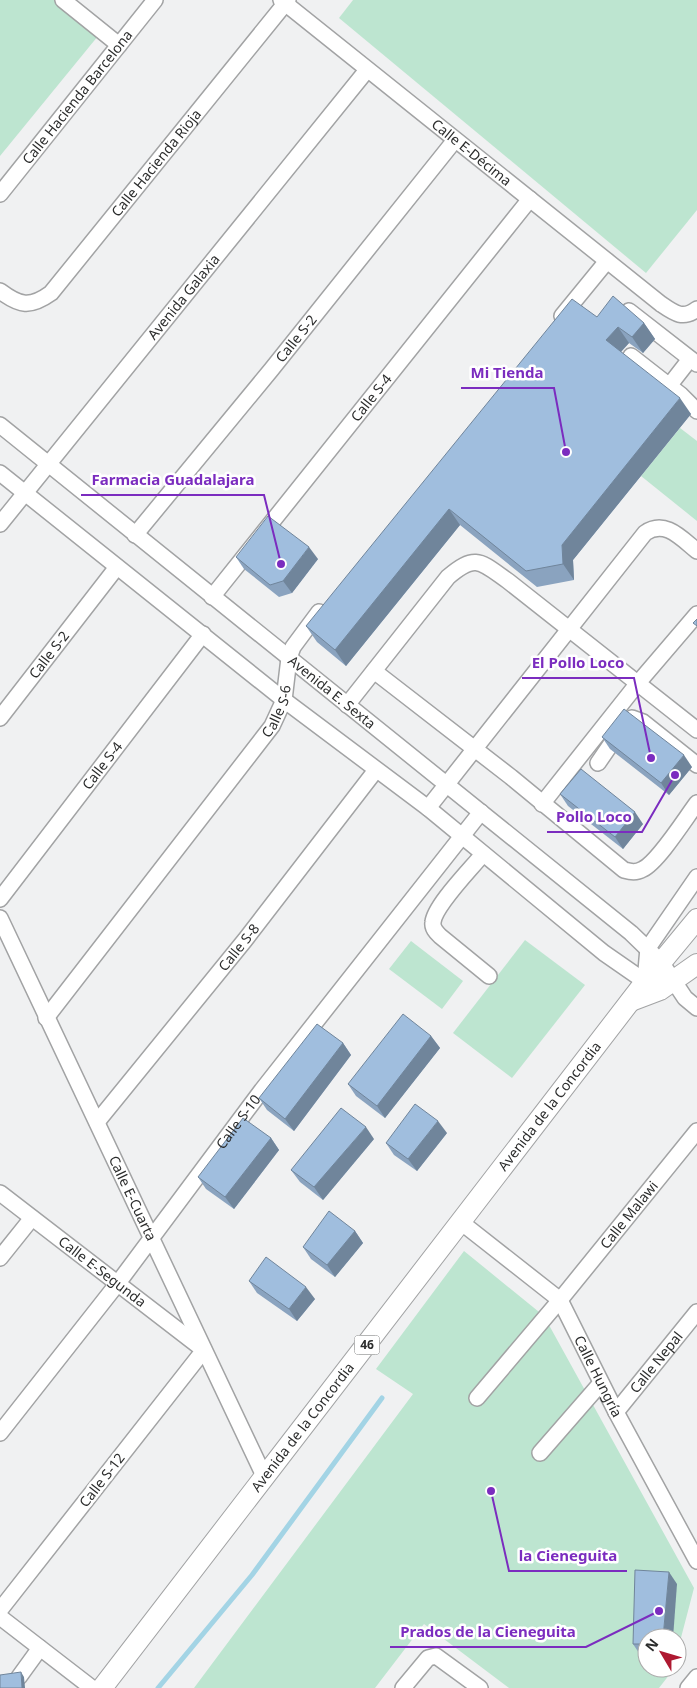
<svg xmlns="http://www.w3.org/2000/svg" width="697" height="1688" viewBox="0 0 697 1688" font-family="'Noto Sans',sans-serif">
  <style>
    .green { fill: #bde5d0 }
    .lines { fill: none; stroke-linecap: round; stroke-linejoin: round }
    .stream { stroke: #a3d4e5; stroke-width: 5 }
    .minor-casing { stroke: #a2a3a4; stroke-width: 18 }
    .major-casing { stroke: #a2a3a4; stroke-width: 22 }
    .minor { stroke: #fff; stroke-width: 15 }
    .major { stroke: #fff; stroke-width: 20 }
    .wall { fill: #8aa3bf }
    .shaded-wall { fill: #70859b }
    .building { fill: #a0bede; stroke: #70859b }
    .labels { text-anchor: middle; stroke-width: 5; stroke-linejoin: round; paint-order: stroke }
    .shield { fill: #fff; stroke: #6b6c6c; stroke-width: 1 }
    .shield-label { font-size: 12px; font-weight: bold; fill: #2c2d2d }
    .street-label { font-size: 14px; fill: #2c2d2d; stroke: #fff }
    .leader { fill: none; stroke: #7b2cbf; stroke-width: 2 }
    .callout-dot { fill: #7b2cbf; stroke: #fff; stroke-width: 2 }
    .callout-label { font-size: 15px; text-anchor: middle; font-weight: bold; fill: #7b2cbf; stroke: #fff; stroke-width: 5; stroke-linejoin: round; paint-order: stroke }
  </style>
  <rect width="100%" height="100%" fill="#f0f1f2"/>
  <g class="green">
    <polygon points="0,0 54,0 98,36 0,156"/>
    <polygon points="353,0 697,0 697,210 646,273 339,18"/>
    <polygon points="680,428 697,441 697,521 641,476"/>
    <polygon points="525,940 585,985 512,1078 453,1033"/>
    <polygon points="411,941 463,981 442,1009 389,969"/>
    <polygon points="464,1251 544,1316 694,1588 677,1653 677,1638 647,1638 647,1668 673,1668 673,1670 659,1688 509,1688 424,1624 375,1688 194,1688 413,1394 376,1369"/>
  </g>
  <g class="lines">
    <polyline class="stream" points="158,1688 252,1575 382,1398"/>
    <g class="minor-casing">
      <g id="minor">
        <polyline points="63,0 119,45"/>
        <path id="s1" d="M 281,0 L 661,304 C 674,313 683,320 697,309"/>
        <path id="s2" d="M 0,194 L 155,0"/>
        <path id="s3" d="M 0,291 C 20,306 30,308 51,293 L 288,0"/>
        <polyline points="629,311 697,364"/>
        <polyline points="562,316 607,261"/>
        <polyline points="631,356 681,395 697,411"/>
        <polyline points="669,386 690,359"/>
        <path id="s4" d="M 0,425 L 631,933 L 661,962 L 685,998 L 697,1008"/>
        <polyline points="0,473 284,700 428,808 604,953 653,987"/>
        <path id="s5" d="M 0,524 L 367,70"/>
        <path id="s6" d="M 135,535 L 271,370 L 455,140"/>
        <path id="s7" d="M 212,597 L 530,199"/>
        <path d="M 374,671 L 511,777 L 624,870 C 631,872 636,873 643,869 C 658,862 685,819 697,803"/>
        <path d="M 347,705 L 448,577 C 476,553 481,562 508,581 L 697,730"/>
        <path id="s8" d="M 0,718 L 117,567"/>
        <polyline points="598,763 622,728 632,718 643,722 697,765"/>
        <polyline points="542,804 638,683 697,614"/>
        <path d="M 428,808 L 645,533 C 665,519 681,538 697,551"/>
        <path d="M 483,854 C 471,869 435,905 433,922 C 432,928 436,932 440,936 L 489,976"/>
        <path id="s9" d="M 0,899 L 203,634"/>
        <path id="s10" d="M 0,918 L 265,1478"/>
        <polyline points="645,982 648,948 697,877"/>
        <path id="s11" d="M 46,1018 L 272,726 L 284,700 L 289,658 L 293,647 L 319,612"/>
        <path id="s12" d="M 97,1122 L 245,940 L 376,770"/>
        <path id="s13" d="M 0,1193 L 204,1350 L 0,1610"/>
        <path id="s14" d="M 462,1223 L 560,1300 L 616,1412 L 697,1561"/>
        <polyline points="0,1258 32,1218"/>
        <path id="s15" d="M 477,1398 L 560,1300 L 697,1131"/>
        <path id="s16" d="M 616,1412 L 697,1312"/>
        <path id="s17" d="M 0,1433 L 118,1283 L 262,1090 L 481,812"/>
        <polyline points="540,1453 601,1383"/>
        <polyline points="0,1617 92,1688"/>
        <polyline points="19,1677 40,1648"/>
        <polyline points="403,1688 428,1658 436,1656 480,1688"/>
        <polyline points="688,1688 697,1677"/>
      </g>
    </g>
    <g class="major-casing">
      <g id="major">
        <polyline points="631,1001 660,990 697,964"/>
        <path id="s18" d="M 102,1688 L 645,982 L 697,919"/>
      </g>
    </g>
    <use href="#minor" class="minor"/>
    <use href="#major" class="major"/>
  </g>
  <g class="wall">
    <polygon points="597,317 644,323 655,339 643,353 629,343 621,352 691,414 573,560 574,580 537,587 460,525 346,666 317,642 306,626"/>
    <polygon points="236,557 318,559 292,593 279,597 244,569"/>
    <polygon points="602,737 692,767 669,795 610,749"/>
    <polygon points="560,794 643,824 623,849 568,806"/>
    <polygon points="431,1036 440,1048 385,1118 356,1096 348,1084"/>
    <polygon points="343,1043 351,1055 294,1131 267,1110 259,1098"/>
    <polygon points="447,1133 417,1171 394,1155 386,1143"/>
    <polygon points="271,1138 279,1150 234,1209 206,1189 198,1177"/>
    <polygon points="374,1139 323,1200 300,1182 291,1170"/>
    <polygon points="355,1231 363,1243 335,1277 311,1259 303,1247"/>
    <polygon points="249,1281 315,1299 297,1321 257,1293"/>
    <polygon points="677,1584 647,1638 647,1656 641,1656 633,1644"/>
  </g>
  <g class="shaded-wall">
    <polygon points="644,323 655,339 643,353 632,337"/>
    <polygon points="618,327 629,343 617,356 606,340"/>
    <polygon points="680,398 691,414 573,560 574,580 563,564 562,545"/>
    <polygon points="449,509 460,525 346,666 335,650"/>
    <polygon points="309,547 318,559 292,593 283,581"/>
    <polygon points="684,755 692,767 669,795 661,783"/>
    <polygon points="635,812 643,824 623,849 615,837"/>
    <polygon points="431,1036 440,1048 385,1118 377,1106"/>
    <polygon points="343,1043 351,1055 294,1131 285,1119"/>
    <polygon points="438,1121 447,1133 417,1171 408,1159"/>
    <polygon points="366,1127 374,1139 323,1200 314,1187"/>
    <polygon points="271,1138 279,1150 234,1209 225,1197"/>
    <polygon points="355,1231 363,1243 335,1277 327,1265"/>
    <polygon points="306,1287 315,1299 297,1321 289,1309"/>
    <polygon points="669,1572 677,1584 673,1638 663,1638"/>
    <polygon points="21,1672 24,1677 25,1688 22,1688"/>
  </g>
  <g class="building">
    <polygon points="613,296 644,323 632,337 618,327 606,340 680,398 562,545 563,564 526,571 449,509 335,650 306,626 572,299 597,317"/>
    <polygon points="268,516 309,547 283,581 270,585 236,557"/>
    <polygon points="697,619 697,626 693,623"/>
    <polygon points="624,709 684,755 661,783 602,737"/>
    <polygon points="581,769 635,812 615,837 560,794"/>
    <polygon points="403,1014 431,1036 377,1106 348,1084"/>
    <polygon points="317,1024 343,1043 285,1119 259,1098"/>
    <polygon points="415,1104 438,1121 408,1159 386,1143"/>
    <polygon points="341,1108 366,1127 314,1187 291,1170"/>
    <polygon points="243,1118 271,1138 225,1197 198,1177"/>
    <polygon points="329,1211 355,1231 327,1265 303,1247"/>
    <polygon points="266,1257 306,1287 289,1309 249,1281"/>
    <polygon points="635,1570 669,1572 663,1638 647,1638 647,1644 633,1644"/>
    <polygon points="21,1672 22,1688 0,1688 0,1675"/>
  </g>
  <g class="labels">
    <rect class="shield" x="354.5" y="1335.5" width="25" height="19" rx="4"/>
    <g class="shield-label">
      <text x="367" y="1349">46</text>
    </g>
    <g class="street-label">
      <text dy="5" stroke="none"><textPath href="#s2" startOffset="124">Calle Hacienda Barcelona</textPath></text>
      <text dy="5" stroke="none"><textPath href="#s1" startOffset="244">Calle E-Décima</textPath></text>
      <text dy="5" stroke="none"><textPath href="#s3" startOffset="224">Calle Hacienda Rioja</textPath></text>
      <text dy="5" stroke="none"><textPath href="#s5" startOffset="292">Avenida Galaxia</textPath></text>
      <text dy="5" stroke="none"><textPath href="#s6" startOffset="254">Calle S-2</textPath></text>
      <text dy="5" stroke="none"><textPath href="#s7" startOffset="255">Calle S-4</textPath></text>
      <text dy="5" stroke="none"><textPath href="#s8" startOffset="80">Calle S-2</textPath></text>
      <text dy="5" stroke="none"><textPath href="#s4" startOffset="426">Avenida E. Sexta</textPath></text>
      <text dy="5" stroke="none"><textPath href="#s11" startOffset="385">Calle S-6</textPath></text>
      <text dy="5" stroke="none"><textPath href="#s9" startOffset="168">Calle S-4</textPath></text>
      <text dy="5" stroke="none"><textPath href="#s12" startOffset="225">Calle S-8</textPath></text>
      <text dy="5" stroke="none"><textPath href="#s18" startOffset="734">Avenida de la Concordia</textPath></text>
      <text dy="5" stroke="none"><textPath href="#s17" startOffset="392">Calle S-10</textPath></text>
      <text dy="5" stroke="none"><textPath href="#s10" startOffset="310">Calle E-Cuarta</textPath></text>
      <text dy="5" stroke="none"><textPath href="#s15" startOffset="238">Calle Malawi</textPath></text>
      <text dy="5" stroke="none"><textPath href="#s13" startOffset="129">Calle E-Segunda</textPath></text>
      <text dy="5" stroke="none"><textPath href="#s16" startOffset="64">Calle Nepal</textPath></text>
      <text dy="5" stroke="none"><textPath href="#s14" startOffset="210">Calle Hungría</textPath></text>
      <text dy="5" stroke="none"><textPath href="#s18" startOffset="329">Avenida de la Concordia</textPath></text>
      <text transform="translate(102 1480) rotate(-52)" y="5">Calle S-12</text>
    </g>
  </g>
  <path class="leader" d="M566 452L554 388H461M281 564L264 495H81M651 758L634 678H522M675 775L642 832H547M491 1491L509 1571H627M659 1611L586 1647H390"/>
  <g class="callout-dot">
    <circle cx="566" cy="452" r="5"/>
    <circle cx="281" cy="564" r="5"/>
    <circle cx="651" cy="758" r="5"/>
    <circle cx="675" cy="775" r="5"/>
    <circle cx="491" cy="1491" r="5"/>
    <circle cx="659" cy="1611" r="5"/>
  </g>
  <g class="callout-label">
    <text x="507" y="378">Mi Tienda</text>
    <text x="173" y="485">Farmacia Guadalajara</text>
    <text x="578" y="668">El Pollo Loco</text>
    <text x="594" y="822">Pollo Loco</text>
    <text x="568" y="1561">la Cieneguita</text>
    <text x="488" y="1637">Prados de la Cieneguita</text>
  </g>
  <g transform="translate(662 1653) rotate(308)"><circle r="24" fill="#ffffff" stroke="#ababab"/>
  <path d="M0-4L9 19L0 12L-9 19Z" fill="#ae1931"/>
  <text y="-8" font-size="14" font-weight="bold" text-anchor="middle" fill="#2c2d2d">N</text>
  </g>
</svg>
